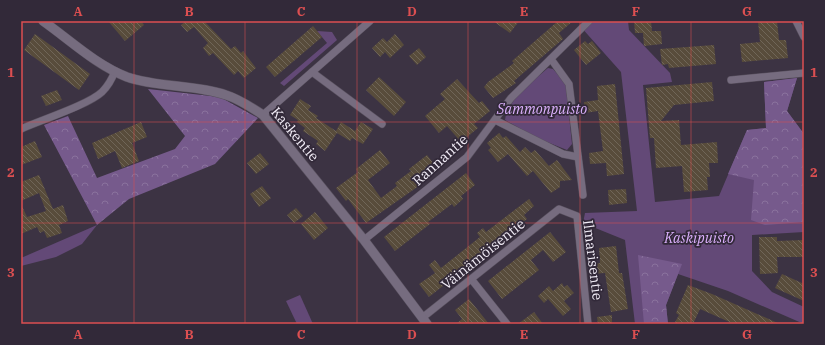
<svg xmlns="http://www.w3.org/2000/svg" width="825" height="345" viewBox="0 0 825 345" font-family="'IBM Plex Serif',serif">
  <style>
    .green { fill: #634977 }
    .forest { fill: url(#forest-crowns) }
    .building { fill: url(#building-back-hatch) }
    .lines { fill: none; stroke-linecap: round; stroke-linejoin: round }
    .minor-casing { stroke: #59515f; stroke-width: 8 }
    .tertiary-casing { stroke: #59515f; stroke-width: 10 }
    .minor { stroke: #766c7f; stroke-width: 7 }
    .tertiary { stroke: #766c7f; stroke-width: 9 }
    .grid { fill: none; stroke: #dc4f51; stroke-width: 1; stroke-opacity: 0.55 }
    .labels { text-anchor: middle; stroke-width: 3.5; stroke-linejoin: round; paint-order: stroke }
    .park-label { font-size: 14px; font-style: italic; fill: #dcb1fd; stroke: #322939 }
    .street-label { font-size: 14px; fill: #f2edf7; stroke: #322939 }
    .neatline { fill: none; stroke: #dc4f51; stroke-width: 1.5 }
    .grid-label { font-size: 13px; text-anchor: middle; font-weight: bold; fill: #dc4f51 }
  </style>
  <defs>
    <pattern id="forest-crowns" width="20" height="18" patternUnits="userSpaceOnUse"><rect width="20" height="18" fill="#765a8c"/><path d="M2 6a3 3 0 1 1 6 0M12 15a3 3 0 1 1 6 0" fill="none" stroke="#8a729d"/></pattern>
    <pattern id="building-back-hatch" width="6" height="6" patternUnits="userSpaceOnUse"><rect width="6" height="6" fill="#584c3b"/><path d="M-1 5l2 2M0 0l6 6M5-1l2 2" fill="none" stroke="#706658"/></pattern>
  </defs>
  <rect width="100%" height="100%" fill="#3c3343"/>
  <g class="green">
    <polygon points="584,21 628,21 629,30 670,73 672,82 643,85 655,202 719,196 747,130 766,128 764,82 797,78 787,111 804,134 804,232 752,235 752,271 772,292 804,307 804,324 728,291 678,274 666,305 668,324 635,324 625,240 583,223 585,213 637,211 621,72 580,26"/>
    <polygon points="317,31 332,32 337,40 284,86 280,83 327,43"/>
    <path d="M 548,68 L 553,69 L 564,81 L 566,87 L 572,144 L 567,150 L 537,138 L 505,120 C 507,100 533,81 548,68 Z"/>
    <polygon points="97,225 82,244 56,257 21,266 21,258"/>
    <polygon points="300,295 313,324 297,324 286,301"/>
  </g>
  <g class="forest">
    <polygon points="797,78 787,111 804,134 804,222 765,225 751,220 754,180 728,174 747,130 766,128 764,82"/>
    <polygon points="148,89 220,97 258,118 215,164 129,199 97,225 44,125 68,116 97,178 175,149 185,136"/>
    <polygon points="638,255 682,264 666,305 668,324 644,324"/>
  </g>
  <g class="building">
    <polygon points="108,21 141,21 144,25 125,41"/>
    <polygon points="186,21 204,21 231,49 235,46 241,53 243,51 256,68 244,78 238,71 234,75 213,53 209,56 203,48 208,43 194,27 187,32 181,25"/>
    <polygon points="493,21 519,21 510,33"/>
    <polygon points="558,21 573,21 559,33 563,39 514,81 516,83 493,98 484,87 488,82 514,63 512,61"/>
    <polygon points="634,21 651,21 652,31 661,31 662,44 644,46 643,33 635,33"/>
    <polygon points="758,21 777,21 779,40 786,40 788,58 742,62 740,44 760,42"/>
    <polygon points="313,26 322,37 275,77 266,67"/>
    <polygon points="35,34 90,74 79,90 24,50"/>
    <polygon points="395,34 404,45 390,58 385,52 380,57 372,48 383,38 387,42"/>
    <polygon points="585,41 588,44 592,41 601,53 586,65 574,50"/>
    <polygon points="714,45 716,64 669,68 668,64 662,65 660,49"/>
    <polygon points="419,48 426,57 417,65 409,56"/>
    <polygon points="379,77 406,102 394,116 366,90"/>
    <polygon points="457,79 479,103 482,101 490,111 474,124 478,128 461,142 447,126 439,133 425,116 445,99 440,94"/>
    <polygon points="712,82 714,101 674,105 661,121 679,120 681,145 717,142 718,163 709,163 710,177 707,177 708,190 684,192 682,166 656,168 654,138 650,138 646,88"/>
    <polygon points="615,84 624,174 607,176 606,163 590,164 589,153 603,151 598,111 585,113 584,102 598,100 597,86"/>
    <polygon points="57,90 62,100 46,106 41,96"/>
    <polygon points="300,99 311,106 308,110 318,116 316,118 336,131 341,122 355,131 361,122 373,129 363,144 352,138 350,141 337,133 325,151 316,144 318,141 303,131 305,128 297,122 298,120 290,115"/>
    <polygon points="141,122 147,137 132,143 139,161 122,168 115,151 98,159 92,143"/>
    <polygon points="499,133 503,138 506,136 520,152 525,147 531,153 535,150 549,166 557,160 572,180 560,181 560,187 551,193 533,171 527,176 508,154 498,162 488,150 491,148 487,143"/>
    <polygon points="35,141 42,157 21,165 21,147"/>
    <polygon points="380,150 390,163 368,180 381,198 397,186 395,183 411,171 409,169 427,155 437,168 421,180 423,183 366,223 348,199 346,201 336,188 358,172 356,169"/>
    <polygon points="260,153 269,164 256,174 247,163"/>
    <polygon points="466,173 475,185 461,196 463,199 454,207 452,204 428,222 430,224 395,251 384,237"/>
    <polygon points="39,175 53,209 63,205 68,221 59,225 62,233 47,238 44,231 40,233 37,227 21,234 21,204 27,217 46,211 39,193 21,201 21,182"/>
    <polygon points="262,186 271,198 259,207 250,194"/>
    <polygon points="626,189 627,203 609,205 608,190"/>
    <polygon points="529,199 534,206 524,215 527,219 429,297 419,284 435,273 429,265 435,260 441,268 480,237 477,233 483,228 486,232"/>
    <polygon points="296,208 303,216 294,223 287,215"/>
    <polygon points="315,212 328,228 314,240 301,224"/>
    <polygon points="550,232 566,252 553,262 543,250 531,260 539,270 502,299 488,281"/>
    <polygon points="759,237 777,237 777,241 804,240 804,257 777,257 778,273 760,274"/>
    <polygon points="616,246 619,273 622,273 628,309 611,312 605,273 592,274 591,264 600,263 599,248"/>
    <polygon points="782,274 804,284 804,301 775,288"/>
    <polygon points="562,283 564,287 567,285 574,293 564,301 571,309 563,316 548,299 544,303 538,296 549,286 553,291"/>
    <polygon points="688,285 712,294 780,324 734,324 700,309 693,324 674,324 679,315 676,313"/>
    <polygon points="469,299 489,324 456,324 462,319 455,310"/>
    <polygon points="534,312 543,324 518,324"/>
    <polygon points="612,315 612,324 598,324 597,317"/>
  </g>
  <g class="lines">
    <g class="minor-casing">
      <g id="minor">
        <polyline points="796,21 804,37"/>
        <polyline points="551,59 569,84 583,195"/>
        <polyline points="312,72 382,124"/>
        <polyline points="731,80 804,73"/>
        <polyline points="263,115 370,21"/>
        <polyline points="495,120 563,154 578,157"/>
        <path d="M 21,129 C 41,120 88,105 102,92 C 108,86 112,79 115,71"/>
        <polyline points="364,240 467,157 511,98 589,21"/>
        <polyline points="472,280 507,324"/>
        <polyline points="422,318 559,209 577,216 588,324"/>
      </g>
    </g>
    <g class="tertiary-casing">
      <path id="tertiary" d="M 43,21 C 70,40 96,65 127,77 C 159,88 194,84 226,95 C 239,99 251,107 263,115 L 364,240 L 427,324"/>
    </g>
    <use href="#minor" class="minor"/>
    <use href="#tertiary" class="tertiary"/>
  </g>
  <path class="grid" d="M 134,21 L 134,324M 245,21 L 245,324M 357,21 L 357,324M 468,21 L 468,324M 580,21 L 580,324M 691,21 L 691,324M 21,122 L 804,122M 21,223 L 804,223"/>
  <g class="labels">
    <g class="park-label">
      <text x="542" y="114">Sammonpuisto</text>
      <text x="699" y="243">Kaskipuisto</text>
    </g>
    <g class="street-label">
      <text transform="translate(295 134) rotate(50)" y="5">Kaskentie</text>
      <text transform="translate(440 160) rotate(-42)" y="5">Rannantie</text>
      <text transform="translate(483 254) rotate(-39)" y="5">Väinämöisentie</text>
      <text transform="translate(593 260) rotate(83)" y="5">Ilmarisentie</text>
    </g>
  </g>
  <rect width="825" height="345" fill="none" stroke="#322939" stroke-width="44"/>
  <rect x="22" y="22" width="781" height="301" class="neatline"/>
  <g class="grid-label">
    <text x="78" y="16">A</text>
    <text x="189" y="16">B</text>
    <text x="301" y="16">C</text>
    <text x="412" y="16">D</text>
    <text x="524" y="16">E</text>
    <text x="636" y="16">F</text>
    <text x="747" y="16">G</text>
    <text x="11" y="77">1</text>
    <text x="814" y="77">1</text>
    <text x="11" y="177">2</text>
    <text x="814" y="177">2</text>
    <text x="11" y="277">3</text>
    <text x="814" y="277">3</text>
    <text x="78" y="339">A</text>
    <text x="189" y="339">B</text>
    <text x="301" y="339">C</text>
    <text x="412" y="339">D</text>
    <text x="524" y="339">E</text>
    <text x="636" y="339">F</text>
    <text x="747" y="339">G</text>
  </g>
</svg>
